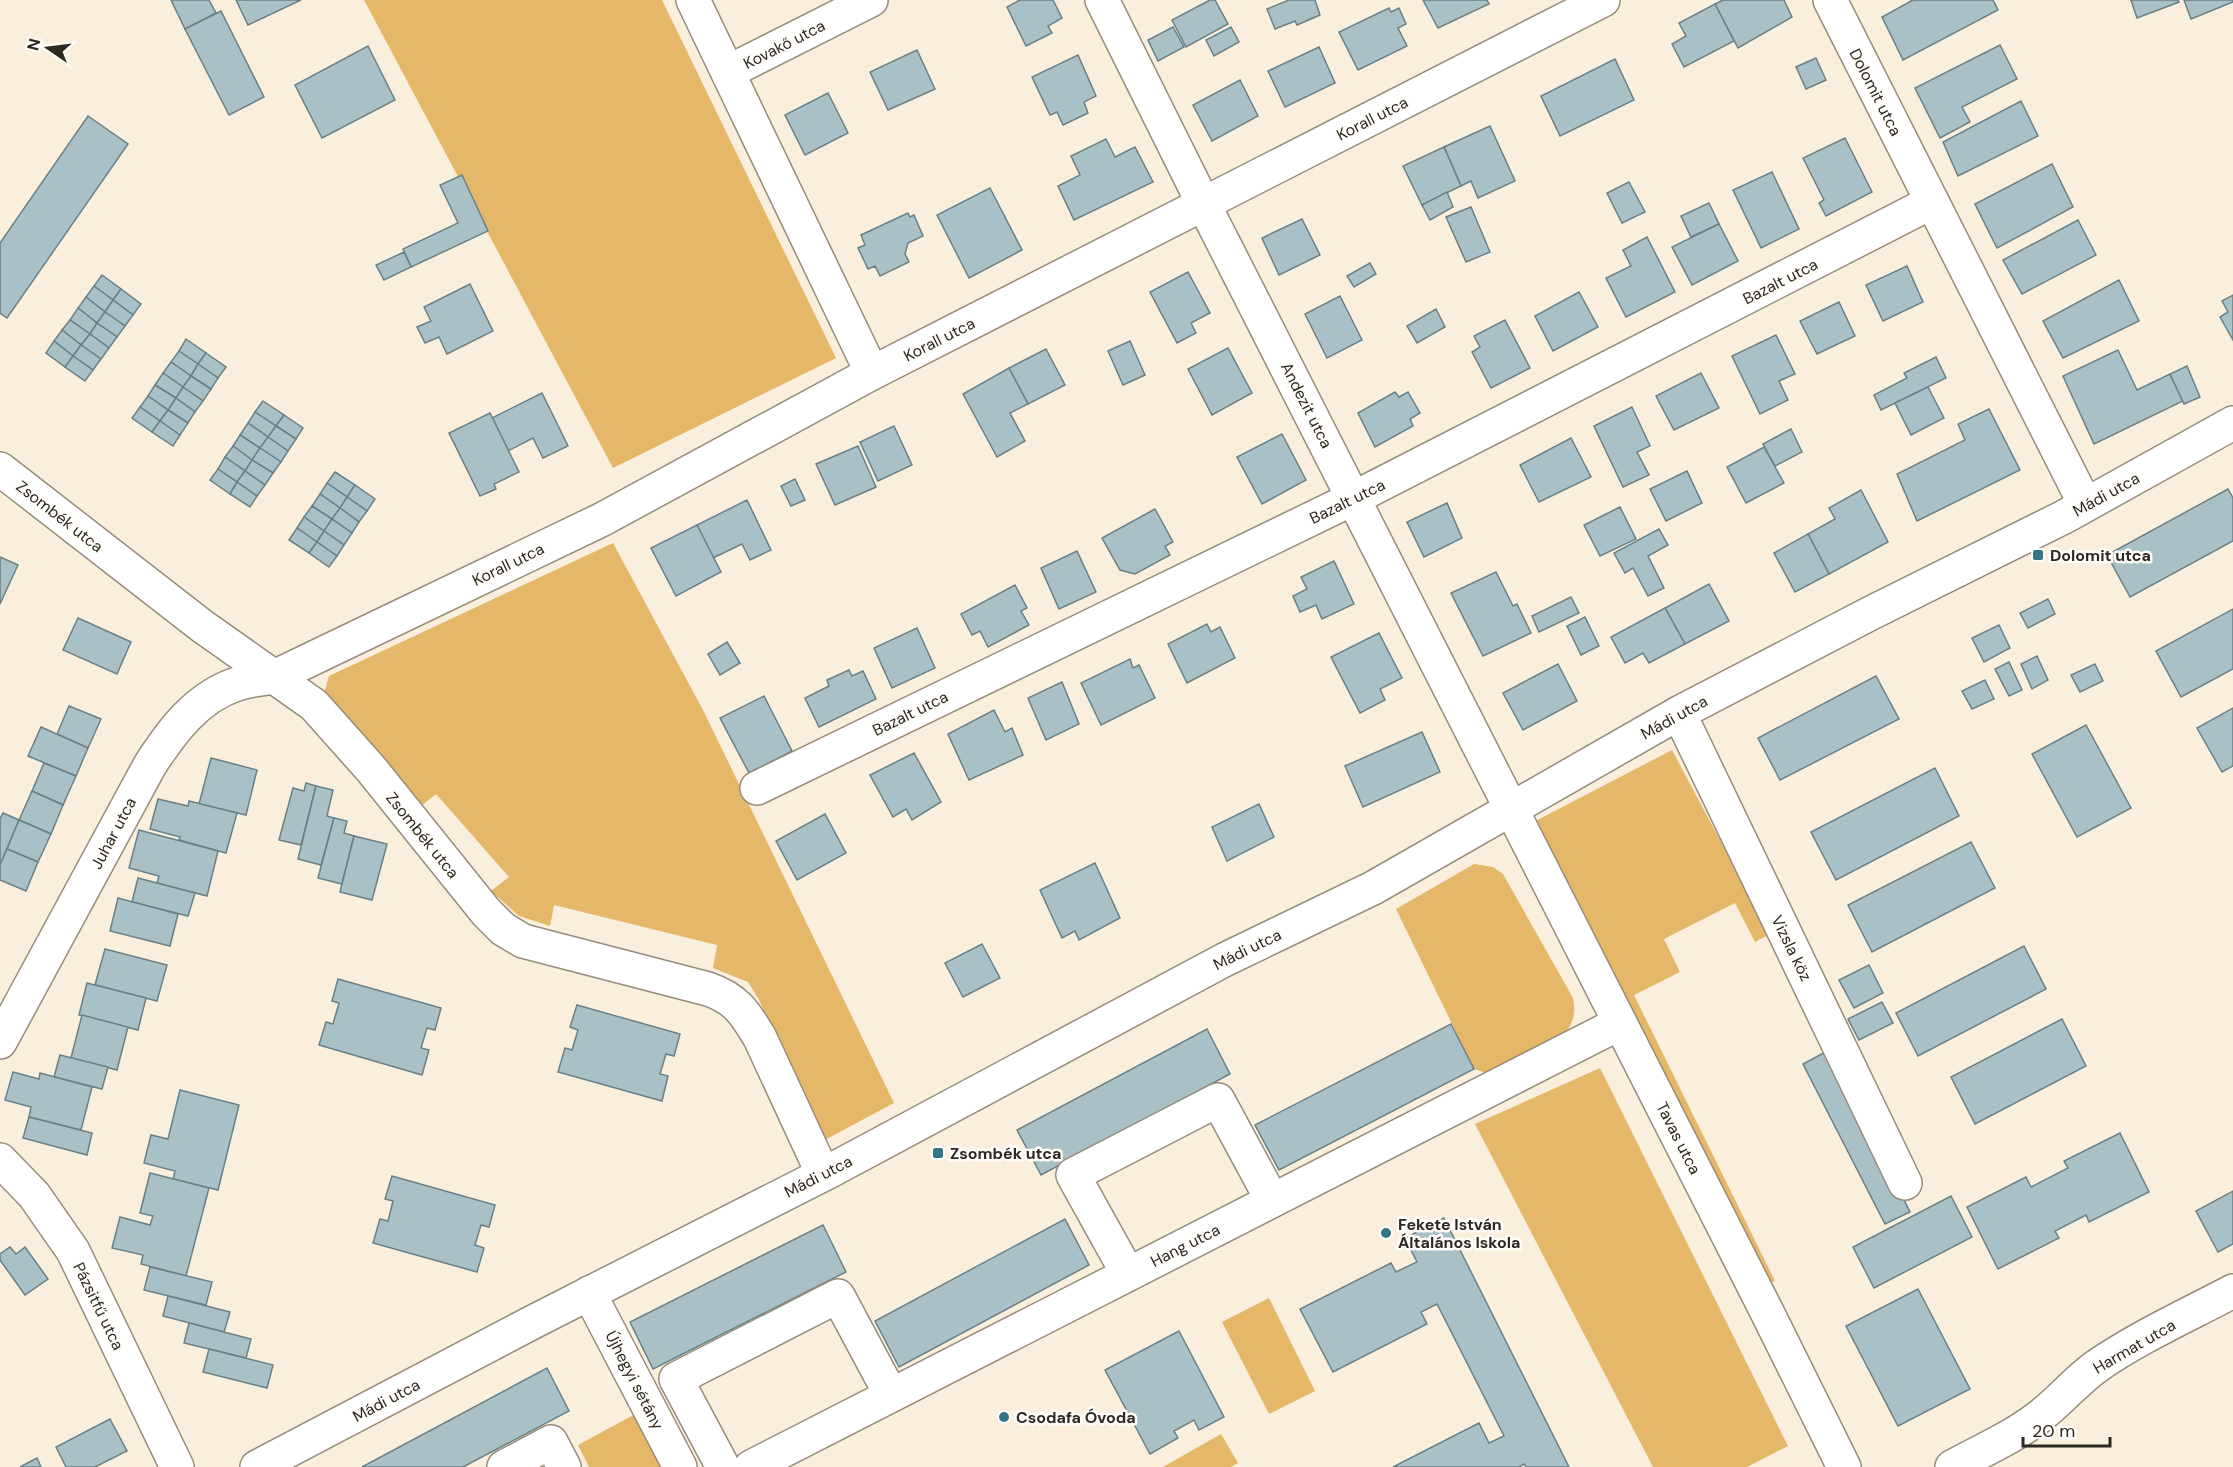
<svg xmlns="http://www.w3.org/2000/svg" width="2233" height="1467" viewBox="0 0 2233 1467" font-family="'DM Sans',sans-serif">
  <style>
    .green { fill: #e4b769 }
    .building { fill: #a9c0c7; stroke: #698086; stroke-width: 1.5 }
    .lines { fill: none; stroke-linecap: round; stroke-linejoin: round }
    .minor-casing { stroke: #978c7b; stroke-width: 36 }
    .minor { stroke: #fff; stroke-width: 33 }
    .poi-dot { fill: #327586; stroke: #fffdf9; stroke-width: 2 }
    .labels { text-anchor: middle; stroke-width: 5; stroke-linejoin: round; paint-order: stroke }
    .street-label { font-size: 16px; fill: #2d2821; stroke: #fffdf9 }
    .poi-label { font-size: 16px; font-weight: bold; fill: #2d2821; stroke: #fffdf9; text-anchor: start }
  </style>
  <rect width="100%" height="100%" fill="#faeedc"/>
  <g class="green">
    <polygon points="364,0 662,0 836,358 613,468"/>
    <polygon points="613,543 703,710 894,1103 823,1141 759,1000 748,982 713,968 717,945 554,905 550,926 519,916 491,891 509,877 436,794 420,807 324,694 329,676"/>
    <polygon points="1672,750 1770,934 1755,942 1735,903 1664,939 1680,972 1634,995 1775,1281 1761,1287 1528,825"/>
    <path d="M 1474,864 L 1493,867 L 1503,874 L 1573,998 C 1576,1012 1574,1021 1566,1032 L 1489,1074 L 1474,1069 L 1396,909 Z"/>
    <polygon points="1600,1068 1788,1446 1747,1467 1653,1467 1475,1124"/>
    <polygon points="1269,1298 1315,1391 1269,1414 1222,1322"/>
    <polygon points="639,1412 668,1467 589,1467 578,1445"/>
    <polygon points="1221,1434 1238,1463 1231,1467 1163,1467"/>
  </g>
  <g class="building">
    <polygon points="171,0 209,0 216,13 185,29"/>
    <polygon points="236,0 301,0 248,25"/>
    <polygon points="1020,0 1053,0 1062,18 1048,26 1052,33 1026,46 1007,7"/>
    <polygon points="1210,0 1215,0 1228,24 1186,47 1172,20"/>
    <polygon points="1289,0 1315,0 1320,15 1297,25 1295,21 1275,29 1267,9"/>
    <polygon points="1423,0 1487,0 1489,4 1438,28"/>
    <polygon points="1723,0 1784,0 1792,17 1738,48 1715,4"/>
    <polygon points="1913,0 1993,0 1998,10 1903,60 1882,17"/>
    <polygon points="2131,0 2178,0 2179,2 2137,18"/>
    <polygon points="2184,0 2233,0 2233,2 2191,19"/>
    <polygon points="1715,4 1734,41 1684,67 1672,44 1686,36 1679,23"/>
    <polygon points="1389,8 1391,12 1399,8 1406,24 1398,28 1407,46 1358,70 1339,32"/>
    <polygon points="221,11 264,97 229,115 185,29"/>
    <polygon points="1173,27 1184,47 1158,61 1148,40"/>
    <polygon points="1231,27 1239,42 1214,56 1206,40"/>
    <polygon points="2000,45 2017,79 1962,107 1970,122 1940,138 1915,88"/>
    <polygon points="368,46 395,100 322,138 295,85"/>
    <polygon points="1319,47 1335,83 1285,107 1268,71"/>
    <polygon points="917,50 935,89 888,110 870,72"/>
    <polygon points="1078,55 1096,96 1084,102 1088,113 1063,125 1057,112 1050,115 1032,77"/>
    <polygon points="1816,58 1826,80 1806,89 1796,67"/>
    <polygon points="1615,59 1634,100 1560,136 1541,96"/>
    <polygon points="1240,80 1258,116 1212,141 1193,105"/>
    <polygon points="828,93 848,133 805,155 785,115"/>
    <polygon points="2021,101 2038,136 1958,176 1943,142"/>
    <polygon points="88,116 128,144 7,318 0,313 0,243"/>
    <polygon points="1490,126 1515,181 1478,198 1471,181 1461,186 1444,147"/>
    <polygon points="1845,138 1872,192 1826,216 1819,203 1824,200 1803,158"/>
    <polygon points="1106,139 1115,157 1135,147 1153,182 1074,220 1058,186 1080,175 1071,156"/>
    <polygon points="1444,147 1461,186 1422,205 1403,166"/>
    <polygon points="2052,164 2073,207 1997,248 1975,204"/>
    <polygon points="1772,172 1799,229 1761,248 1733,190"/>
    <polygon points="462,175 488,231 411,267 403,249 458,223 440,185"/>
    <polygon points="1629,182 1645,212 1622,223 1607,193"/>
    <polygon points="990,188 1022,250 969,278 937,215"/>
    <polygon points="1447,192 1453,207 1430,220 1422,205"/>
    <polygon points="1709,203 1719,224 1691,237 1681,216"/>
    <polygon points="1471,207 1490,252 1466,262 1446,217"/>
    <polygon points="908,213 910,217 914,215 923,236 908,243 905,254 909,262 880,276 875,266 868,269 858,248 865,245 861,235"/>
    <polygon points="1302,219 1320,255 1279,275 1262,238"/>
    <polygon points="2078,220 2096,255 2022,294 2003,260"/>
    <polygon points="1719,224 1738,261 1692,285 1672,247"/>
    <polygon points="1647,237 1675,292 1626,317 1606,278 1631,266 1623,250"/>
    <polygon points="404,252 411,267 384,280 376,265"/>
    <polygon points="1370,263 1376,274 1354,287 1347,276"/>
    <polygon points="1907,266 1923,302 1883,321 1866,285"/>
    <polygon points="1188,272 1210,313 1191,323 1196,333 1177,343 1150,292"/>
    <polygon points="102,275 121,289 113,300 94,286"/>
    <polygon points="2119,280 2139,321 2063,358 2043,321"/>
    <polygon points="470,284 493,331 447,354 439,337 425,343 417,327 431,321 424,307"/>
    <polygon points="94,286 113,300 105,312 86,297"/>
    <polygon points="121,289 141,304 133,315 113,300"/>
    <polygon points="1579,292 1598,327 1553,351 1535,316"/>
    <polygon points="2233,295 2233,340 2220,317 2228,312 2222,301"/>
    <polygon points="1340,296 1362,340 1327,358 1305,314"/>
    <polygon points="86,297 105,312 97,323 78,308"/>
    <polygon points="113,300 133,315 125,326 105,312"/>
    <polygon points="1839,302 1855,336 1817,354 1800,321"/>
    <polygon points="78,308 97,323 90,334 70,320"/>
    <polygon points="1436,309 1445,327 1417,343 1407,326"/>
    <polygon points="105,312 125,326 117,337 97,323"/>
    <polygon points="70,320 90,334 81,345 62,330"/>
    <polygon points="1505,320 1530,368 1491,388 1472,352 1480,347 1474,336"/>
    <polygon points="97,323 117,337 109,348 90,334"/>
    <polygon points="62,330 81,345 73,356 54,341"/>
    <polygon points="90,334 109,348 101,359 81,345"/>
    <polygon points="1776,335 1795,374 1779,381 1788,400 1760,414 1732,356"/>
    <polygon points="186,339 206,353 198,364 179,351"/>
    <polygon points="54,341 73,356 65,367 46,353"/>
    <polygon points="1130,341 1145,375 1123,385 1108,351"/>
    <polygon points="81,345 101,359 93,370 73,356"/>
    <polygon points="1228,348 1252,393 1212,415 1188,369"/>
    <polygon points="1046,349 1065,385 1028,404 1009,368"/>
    <polygon points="2118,350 2137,390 2170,374 2183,401 2094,444 2063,376"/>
    <polygon points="179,351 198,364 191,376 171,362"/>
    <polygon points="206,353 226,367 218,378 198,364"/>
    <polygon points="73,356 93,370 85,381 65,367"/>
    <polygon points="1936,357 1946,378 1881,410 1874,395 1907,378 1904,373"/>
    <polygon points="171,362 191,376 183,387 163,373"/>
    <polygon points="198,364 218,378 211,389 191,376"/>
    <polygon points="2187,366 2200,397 2184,404 2170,374"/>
    <polygon points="1009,368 1028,404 1010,413 1025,441 997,457 963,394"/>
    <polygon points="163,373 183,387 176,398 155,385"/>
    <polygon points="1701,373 1719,408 1674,430 1656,396"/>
    <polygon points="191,376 211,389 203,401 183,387"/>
    <polygon points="155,385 176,398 168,410 148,396"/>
    <polygon points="183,387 203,401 195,412 176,398"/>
    <polygon points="1928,387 1944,418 1911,435 1895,403"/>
    <polygon points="1395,392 1399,397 1408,392 1420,413 1410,419 1413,426 1375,447 1358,413"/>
    <polygon points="542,393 568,446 543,458 533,438 508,451 492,418"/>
    <polygon points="148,396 168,410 160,421 140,407"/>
    <polygon points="176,398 195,412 188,423 168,410"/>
    <polygon points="263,401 284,415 276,426 255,412"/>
    <polygon points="140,407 160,421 152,432 132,418"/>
    <polygon points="1632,407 1650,446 1637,452 1649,475 1623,487 1594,426"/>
    <polygon points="1989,409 2020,470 1917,521 1897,474 1965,440 1958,424"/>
    <polygon points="168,410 188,423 180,435 160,421"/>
    <polygon points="255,412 276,426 268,437 248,423"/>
    <polygon points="490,413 519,472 494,484 496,489 480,496 449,433"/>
    <polygon points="284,415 303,428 296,439 276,426"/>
    <polygon points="160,421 180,435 173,446 152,432"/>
    <polygon points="248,423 268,437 260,448 240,435"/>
    <polygon points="276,426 296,439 288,451 268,437"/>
    <polygon points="894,426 912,465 878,481 860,442"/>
    <polygon points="1791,429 1802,452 1775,466 1763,444"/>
    <polygon points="1282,434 1306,480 1262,504 1237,457"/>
    <polygon points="240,435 260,448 252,460 233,446"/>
    <polygon points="268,437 288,451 281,462 260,448"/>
    <polygon points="1571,438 1591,477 1539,502 1520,465"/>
    <polygon points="233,446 252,460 245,471 225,457"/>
    <polygon points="858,446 876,487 835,505 816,464"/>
    <polygon points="1764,447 1784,483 1746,503 1727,467"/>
    <polygon points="260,448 281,462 273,473 252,460"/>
    <polygon points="225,457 245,471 237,482 218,469"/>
    <polygon points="252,460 273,473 265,485 245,471"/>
    <polygon points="218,469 237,482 230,494 210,480"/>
    <polygon points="245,471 265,485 257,496 237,482"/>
    <polygon points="1687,471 1702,503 1666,521 1650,489"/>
    <polygon points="335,472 355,485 347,497 327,483"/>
    <polygon points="795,479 805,500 791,506 781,486"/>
    <polygon points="237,482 257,496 250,507 230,494"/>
    <polygon points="327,483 347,497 340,508 320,494"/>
    <polygon points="355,485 375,499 367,511 347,497"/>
    <polygon points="2228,489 2233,498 2233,541 2130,597 2107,555"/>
    <polygon points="1861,490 1888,542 1829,574 1808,534 1835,519 1829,508"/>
    <polygon points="320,494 340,508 332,519 312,506"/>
    <polygon points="347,497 367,511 359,522 340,508"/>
    <polygon points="747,500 771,550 750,560 742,544 713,558 697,525"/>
    <polygon points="1447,503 1462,538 1424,557 1407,522"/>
    <polygon points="312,506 332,519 324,531 304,517"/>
    <polygon points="1620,507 1636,539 1600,556 1584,525"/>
    <polygon points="340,508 359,522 352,533 332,519"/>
    <polygon points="1155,509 1173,542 1165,546 1170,555 1135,574 1120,570 1102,538"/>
    <polygon points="304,517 324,531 317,542 297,528"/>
    <polygon points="332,519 352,533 344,545 324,531"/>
    <polygon points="697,525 721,572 676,596 651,548"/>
    <polygon points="297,528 317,542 309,553 289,540"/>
    <polygon points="1659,529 1668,545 1648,556 1664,588 1648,596 1633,568 1625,573 1614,553"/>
    <polygon points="324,531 344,545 337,556 317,542"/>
    <polygon points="1808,534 1829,574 1795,592 1774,553"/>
    <polygon points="317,542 337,556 329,567 309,553"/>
    <polygon points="1077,551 1096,592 1059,609 1041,568"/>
    <polygon points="0,557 18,565 0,604"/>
    <polygon points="1334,561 1354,604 1322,619 1316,605 1300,612 1293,596 1307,589 1301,577"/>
    <polygon points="1496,572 1513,606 1517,604 1531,633 1483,656 1451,593"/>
    <polygon points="1709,584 1729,621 1685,644 1665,608"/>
    <polygon points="1015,585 1027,608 1021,611 1029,625 988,647 980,631 972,635 961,614"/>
    <polygon points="1571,597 1579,613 1539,632 1532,616"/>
    <polygon points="2048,599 2055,614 2028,628 2020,613"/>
    <polygon points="1665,608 1685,644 1649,663 1643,653 1625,663 1611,637"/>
    <polygon points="2233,609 2233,669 2181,697 2156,651"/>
    <polygon points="1585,617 1599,646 1581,655 1567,626"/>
    <polygon points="78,618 131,642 117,674 63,650"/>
    <polygon points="1207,624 1211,632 1220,627 1235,658 1187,683 1168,644"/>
    <polygon points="1999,625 2010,648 1984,662 1972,638"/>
    <polygon points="917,628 935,668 892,688 874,648"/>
    <polygon points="1379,633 1402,678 1380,689 1385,700 1360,713 1331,657"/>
    <polygon points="727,642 740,663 720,675 708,654"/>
    <polygon points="2037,656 2048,680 2032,689 2021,664"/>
    <polygon points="1130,659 1133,668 1139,665 1155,698 1101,725 1081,683"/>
    <polygon points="2009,662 2022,690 2009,696 1995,669"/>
    <polygon points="1558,664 1577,701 1523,730 1503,693"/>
    <polygon points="2095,664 2103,681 2080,692 2071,675"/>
    <polygon points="849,670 852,676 863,671 876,699 819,727 805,698 829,686 827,680"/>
    <polygon points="1876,676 1899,719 1780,780 1758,738"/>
    <polygon points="1985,680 1994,699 1972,709 1962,691"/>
    <polygon points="1062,682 1079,724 1046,740 1028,698"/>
    <polygon points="764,696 792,751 749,773 720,718"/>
    <polygon points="69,706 101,719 88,748 57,734"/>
    <polygon points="2233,708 2233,766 2222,772 2197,728"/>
    <polygon points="994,710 1005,732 1012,728 1023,755 969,780 948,734"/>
    <polygon points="2086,725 2131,808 2077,837 2032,754"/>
    <polygon points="41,727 88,748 76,776 28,756"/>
    <polygon points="1422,732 1440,772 1363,807 1345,766"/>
    <polygon points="914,753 941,802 912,820 906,809 893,817 870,775"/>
    <polygon points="211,758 257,770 246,815 199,804"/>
    <polygon points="44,763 76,776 63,805 32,791"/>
    <polygon points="1935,768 1959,816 1836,880 1811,832"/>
    <polygon points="306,783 316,786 301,845 279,840 293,788 304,791"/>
    <polygon points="316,786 333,790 327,816 334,818 321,865 298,859"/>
    <polygon points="32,791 63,805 51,834 19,820"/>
    <polygon points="158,799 188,806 189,801 237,813 226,853 179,840 180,837 150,829"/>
    <polygon points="1259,804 1274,837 1227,861 1212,827"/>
    <polygon points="3,813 19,820 0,865 0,819"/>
    <polygon points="825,814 846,853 797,880 776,841"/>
    <polygon points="334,818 347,821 344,833 354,836 342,884 318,878"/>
    <polygon points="19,820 51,834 38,862 7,849"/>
    <polygon points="139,830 218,851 207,896 157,883 159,876 129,868"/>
    <polygon points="354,836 387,844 372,900 340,892"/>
    <polygon points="1971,842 1995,888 1872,952 1848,905"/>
    <polygon points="7,849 38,862 26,891 0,880 0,865"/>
    <polygon points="1095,863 1120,918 1079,940 1075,931 1062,938 1040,890"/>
    <polygon points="138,878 195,893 188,916 132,902"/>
    <polygon points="118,898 178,914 170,946 110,931"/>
    <polygon points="982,944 1000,978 963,997 945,963"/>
    <polygon points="2024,946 2046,989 1918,1056 1896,1013"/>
    <polygon points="105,949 167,965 157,1001 95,985"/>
    <polygon points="1869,965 1883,993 1854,1008 1839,980"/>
    <polygon points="338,979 441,1008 435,1030 427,1028 421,1048 429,1050 422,1075 319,1045 326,1022 333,1024 339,1003 332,1001"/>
    <polygon points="87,983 146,998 138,1030 79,1015"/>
    <polygon points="1882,1002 1893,1023 1859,1040 1848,1019"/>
    <polygon points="577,1005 680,1034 674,1056 666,1054 660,1074 668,1076 662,1101 558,1072 565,1048 572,1050 578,1030 570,1027"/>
    <polygon points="82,1015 128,1027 117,1070 71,1058"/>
    <polygon points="2062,1019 2086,1066 1975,1124 1951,1077"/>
    <polygon points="1451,1024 1474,1069 1279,1170 1255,1125"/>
    <polygon points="1207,1029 1230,1074 1041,1175 1017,1130"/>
    <polygon points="1829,1050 1910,1212 1885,1224 1803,1064"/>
    <polygon points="60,1055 108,1067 102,1089 54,1077"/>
    <polygon points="13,1072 39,1079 40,1073 92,1087 81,1130 29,1117 31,1107 5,1100"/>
    <polygon points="180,1090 239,1105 218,1190 173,1179 175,1171 144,1163 151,1135 168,1139"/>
    <polygon points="29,1117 92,1133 87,1155 23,1138"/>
    <polygon points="2120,1133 2149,1192 2089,1222 2086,1215 2055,1231 2059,1238 1998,1269 1967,1207 2026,1177 2031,1187 2068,1168 2064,1161"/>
    <polygon points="150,1173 209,1188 186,1276 141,1264 143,1255 112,1248 120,1217 150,1225 153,1216 140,1213"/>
    <polygon points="392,1176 495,1205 489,1227 481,1225 475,1245 484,1248 477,1272 373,1243 380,1219 388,1221 393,1201 385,1199"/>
    <polygon points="2233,1191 2233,1244 2218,1252 2196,1211"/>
    <polygon points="1951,1196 1972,1237 1874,1288 1853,1247"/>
    <polygon points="1444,1218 1569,1467 1526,1467 1524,1464 1519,1467 1393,1467 1479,1423 1489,1443 1504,1436 1437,1304 1421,1312 1427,1324 1333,1372 1300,1309 1391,1263 1396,1272 1417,1262 1405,1238"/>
    <polygon points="1065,1219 1089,1265 899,1367 875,1321"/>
    <polygon points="823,1225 846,1272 653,1369 630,1322"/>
    <polygon points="10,1247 16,1254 25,1247 48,1279 25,1295 0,1260 0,1254"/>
    <polygon points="150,1267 212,1282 206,1305 144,1290"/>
    <polygon points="1918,1289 1970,1389 1898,1426 1846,1326"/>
    <polygon points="168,1296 230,1312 224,1332 163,1316"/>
    <polygon points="189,1323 251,1339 246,1358 184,1343"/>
    <polygon points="1179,1331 1224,1417 1199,1430 1194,1420 1174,1431 1178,1438 1150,1454 1105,1370"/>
    <polygon points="209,1349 273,1365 267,1388 203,1372"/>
    <polygon points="547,1368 569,1411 463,1467 362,1467"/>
    <polygon points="110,1419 127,1451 95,1467 66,1467 56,1447"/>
    <polygon points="37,1458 41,1467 20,1467"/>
  </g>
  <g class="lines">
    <g class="minor-casing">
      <g id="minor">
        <polyline points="693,0 872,373"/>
        <polyline points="1102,0 1203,203 1766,1310 1844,1467"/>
        <polyline points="1830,0 2085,504"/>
        <polyline points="728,72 871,0"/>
        <path d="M 0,469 L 202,626 L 314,705 L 371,769 L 486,912 L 503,929 L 523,941 L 708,989 C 737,999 745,1013 760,1038 L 823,1174"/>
        <polyline points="1679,713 1905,1183"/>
        <polyline points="757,788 1354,498 1932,202"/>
        <path d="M 0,1042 L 150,765 C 172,731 197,697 237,684 C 249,680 262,679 274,677 L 601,520 L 872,373 L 1603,0"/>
        <polyline points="0,1160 34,1195 73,1251 177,1467"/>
        <polyline points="1128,1274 1073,1175 1218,1100 1272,1200"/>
        <polyline points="589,1293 680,1467"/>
        <polyline points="257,1467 535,1321 830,1171 1224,960 1373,888 1679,713 1871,613 2064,517 2233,423"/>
        <polyline points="504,1467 551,1442 564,1467"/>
        <polyline points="723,1467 676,1379 838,1296 891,1395"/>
        <polyline points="751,1467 1620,1023"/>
        <path d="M 1952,1467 C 1981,1451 2012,1438 2039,1417 C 2059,1402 2076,1381 2097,1366 C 2139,1337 2188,1315 2233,1291"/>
      </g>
    </g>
    <use href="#minor" class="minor"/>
  </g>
  <g class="poi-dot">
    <rect x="2032" y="549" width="12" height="12" rx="3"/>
    <rect x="932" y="1147" width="12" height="12" rx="3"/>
    <circle cx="1386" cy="1233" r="6"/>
    <circle cx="1004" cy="1417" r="6"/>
  </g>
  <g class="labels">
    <g class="street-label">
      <text transform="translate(784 44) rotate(-27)" y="6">Kovakő utca</text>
      <text transform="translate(1876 92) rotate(63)" y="6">Dolomit utca</text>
      <text transform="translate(1372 118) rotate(-27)" y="6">Korall utca</text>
      <text transform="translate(1780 281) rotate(-27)" y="6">Bazalt utca</text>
      <text transform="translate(939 339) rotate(-27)" y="6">Korall utca</text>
      <text transform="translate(1307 405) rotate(63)" y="6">Andezit utca</text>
      <text transform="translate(2106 494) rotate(-29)" y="6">Mádi utca</text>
      <text transform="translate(1347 501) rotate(-26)" y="6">Bazalt utca</text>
      <text transform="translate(60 516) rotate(38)" y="6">Zsombék utca</text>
      <text transform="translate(508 564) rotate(-26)" y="6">Korall utca</text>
      <text transform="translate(910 713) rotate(-26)" y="6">Bazalt utca</text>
      <text transform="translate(1674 717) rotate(-29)" y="6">Mádi utca</text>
      <text transform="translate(113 833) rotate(-62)" y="6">Juhar utca</text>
      <text transform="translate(423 835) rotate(51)" y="6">Zsombék utca</text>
      <text transform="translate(1792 948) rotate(64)" y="6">Vizsla köz</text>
      <text transform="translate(1247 949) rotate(-26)" y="6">Mádi utca</text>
      <text transform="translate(1679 1138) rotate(63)" y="6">Tavas utca</text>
      <text transform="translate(818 1176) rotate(-27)" y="6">Mádi utca</text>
      <text transform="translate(1185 1245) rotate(-27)" y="6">Hang utca</text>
      <text transform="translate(99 1306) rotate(64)" y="6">Pázsitfű utca</text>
      <text transform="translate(2134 1346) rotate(-30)" y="6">Harmat utca</text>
      <text transform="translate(635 1380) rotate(63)" y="6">Újhegyi sétány</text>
      <text transform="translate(386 1400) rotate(-28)" y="6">Mádi utca</text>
    </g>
    <g class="poi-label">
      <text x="2050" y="561">Dolomit utca</text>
      <text x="950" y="1159">Zsombék utca</text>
      <text x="1398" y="1230">Fekete István<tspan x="1398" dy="18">Általános Iskola</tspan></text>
      <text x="1016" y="1423">Csodafa Óvoda</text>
    </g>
  </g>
  <g transform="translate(48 48) rotate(284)" stroke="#fffdf9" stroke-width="4.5" paint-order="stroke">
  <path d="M0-4.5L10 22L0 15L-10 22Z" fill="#2d2821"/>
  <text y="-9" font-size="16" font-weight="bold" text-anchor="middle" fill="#2d2821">N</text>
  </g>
  <path d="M2023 1437v9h87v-9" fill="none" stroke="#2d2821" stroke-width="3"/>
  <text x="2032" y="1437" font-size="18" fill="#2d2821" stroke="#fffdf9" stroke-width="4.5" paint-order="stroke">20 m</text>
</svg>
